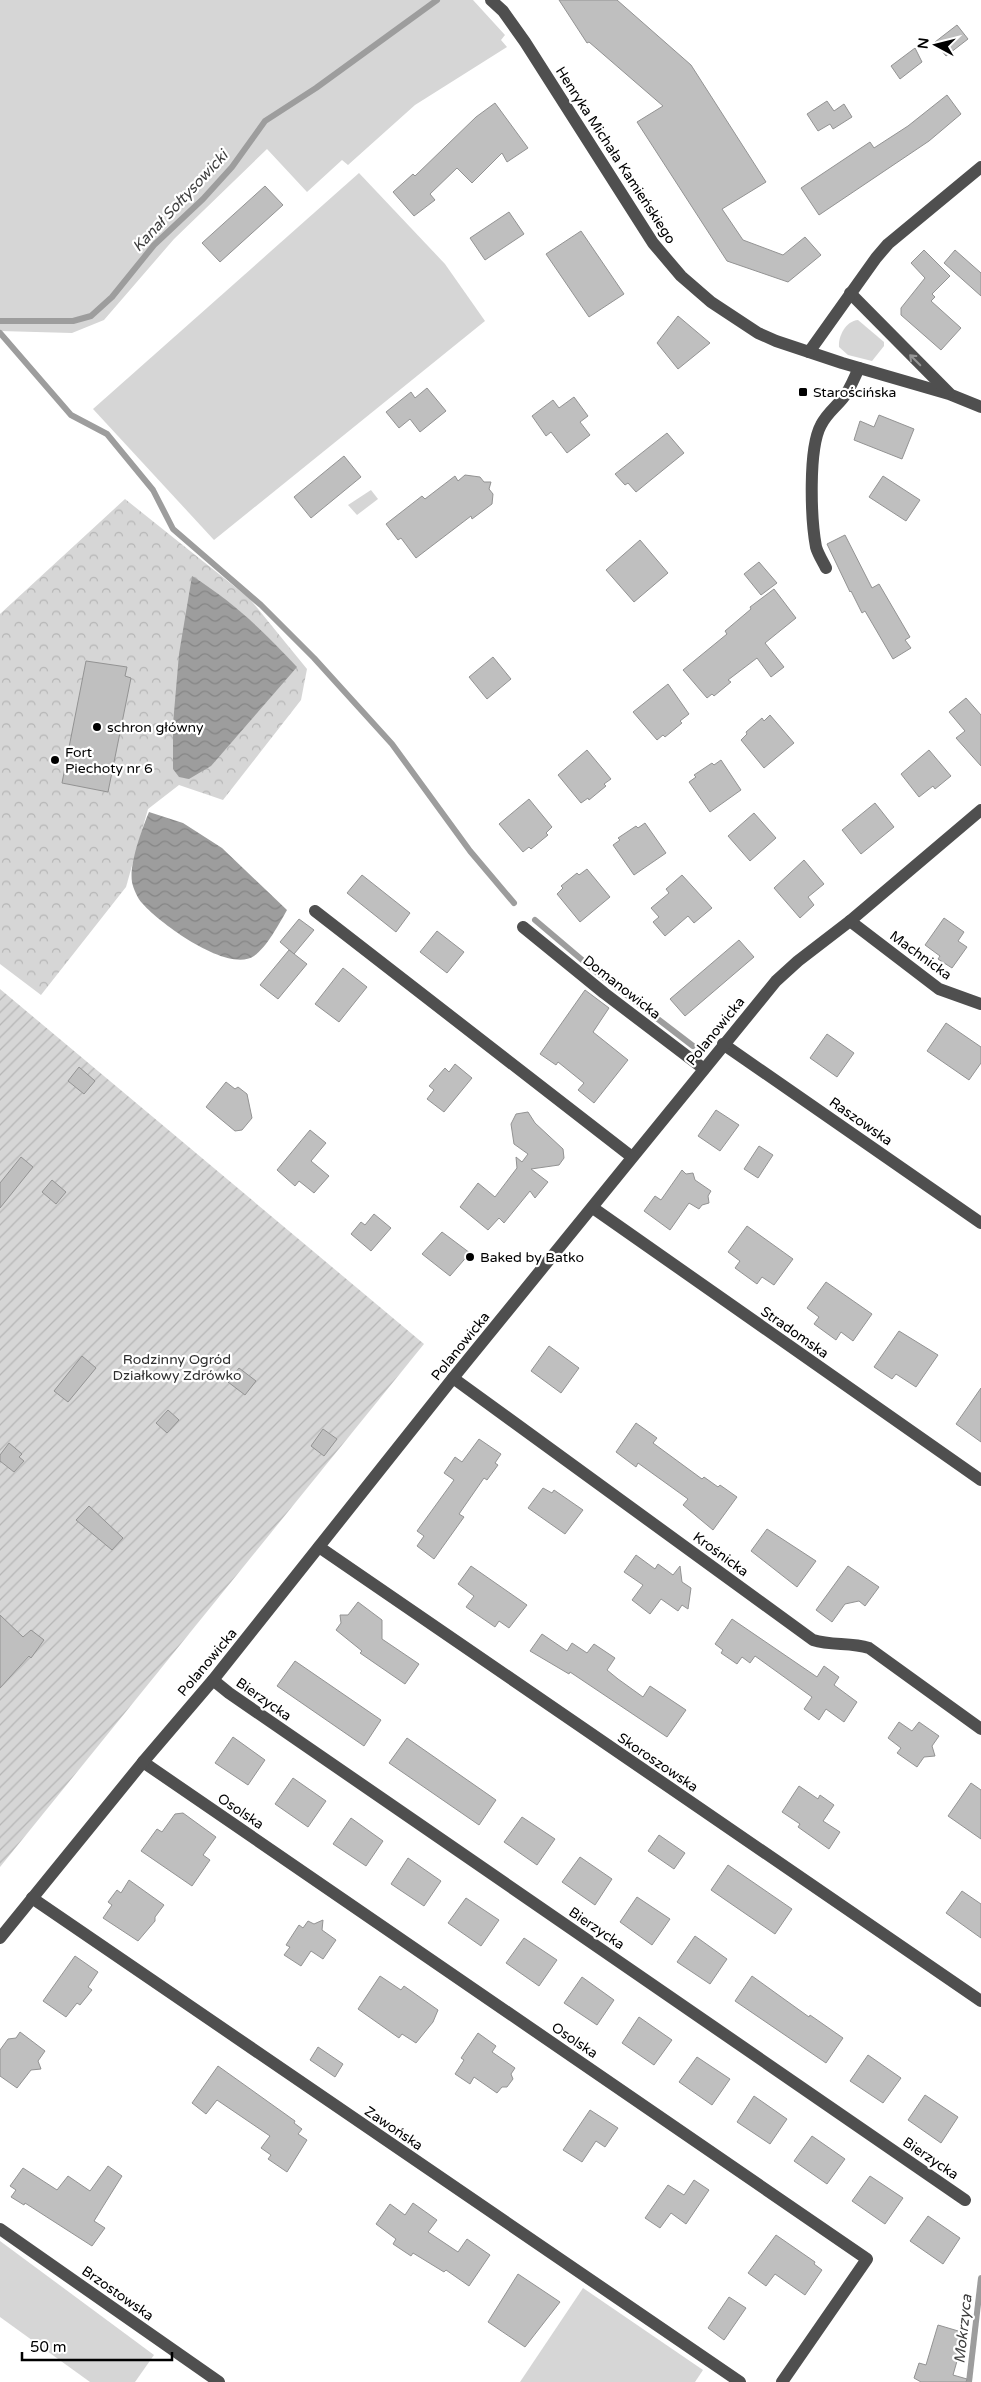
<svg xmlns="http://www.w3.org/2000/svg" width="981" height="2382" viewBox="0 0 981 2382" font-family="'Varela Round',sans-serif">
  <style>
    .grass { fill: #d6d6d6 }
    .forest { fill: url(#forest-crowns) }
    .garden { fill: url(#garden-furrows) }
    .water { fill: url(#water-waves) }
    .lines { fill: none; stroke-linecap: round; stroke-linejoin: round }
    .stream { stroke: #9d9d9d; stroke-width: 6 }
    .building { fill: #bfbfbf; stroke: #939393 }
    .minor { stroke: #4f4f4f; stroke-width: 12 }
    .oneway { stroke: #959595 }
    .poi-dot { fill: #000; stroke: #fff; stroke-width: 2 }
    .labels { text-anchor: middle; stroke-width: 4.5; stroke-linejoin: round; paint-order: stroke }
    .street-label { font-size: 14px; fill: #000; stroke: #fff }
    .poi-label { font-size: 14px; fill: #000; stroke: #fff; text-anchor: start }
    .park-label { font-size: 14px; fill: #2d2d2d; stroke: #fff }
    .water-label { font-size: 15px; font-style: italic; fill: #3e3e3e; stroke: #fff }
  </style>
  <defs>
    <pattern id="forest-crowns" width="20" height="18" patternUnits="userSpaceOnUse" patternTransform="scale(1.25)"><rect width="20" height="18" fill="#d6d6d6"/><path d="M2 6a3 3 0 1 1 6 0M12 15a3 3 0 1 1 6 0" fill="none" stroke="#b6b6b6"/></pattern>
    <pattern id="garden-furrows" width="10" height="10" patternUnits="userSpaceOnUse" patternTransform="scale(1.25)"><rect width="10" height="10" fill="#d6d6d6"/><path d="M-1 1l2-2M0 10L10 0M9 11l2-2" fill="none" stroke="#b6b6b6"/></pattern>
    <pattern id="water-waves" width="16" height="10" patternUnits="userSpaceOnUse" patternTransform="scale(1.25)"><rect width="16" height="10" fill="#9d9d9d"/><path d="M0 5q4-4 8 0t8 0" fill="none" stroke="#858585"/></pattern>
  </defs>
  <rect width="100%" height="100%" fill="#fff"/>
  <g class="grass">
    <polygon points="0,0 473,0 505,35 501,40 507,47 415,105 348,165 342,160 307,192 267,149 174,239 104,320 72,333 0,331"/>
    <polygon points="359,173 445,264 485,321 214,540 93,409"/>
    <path d="M 858,320 L 884,342 L 884,346 L 872,361 L 848,355 L 839,347 C 838,336 846,321 858,320 Z"/>
    <polygon points="371,490 378,499 357,515 348,505"/>
    <polygon points="0,2241 154,2355 135,2382 90,2382 0,2317"/>
    <polygon points="583,2288 703,2370 695,2382 520,2382"/>
  </g>
  <polygon class="forest" points="125,499 249,598 307,669 301,700 223,800 179,785 148,809 126,887 41,995 0,964 0,614"/>
  <polygon class="garden" points="0,989 424,1344 0,1867"/>
  <g class="water">
    <path d="M 192,576 C 236,604 262,630 297,667 L 211,766 L 189,779 L 179,777 L 173,769 L 173,724 L 179,654 Z"/>
    <path d="M 149,812 L 183,823 L 222,848 L 287,910 C 279,924 267,947 254,956 C 228,974 158,922 142,903 C 138,899 133,888 132,882 C 129,864 142,829 149,812 Z"/>
  </g>
  <g class="lines">
    <g class="stream">
      <polyline points="0,321 73,321 91,316 112,297 154,245 203,199 232,167 265,121 316,88 437,0"/>
      <polyline points="0,333 71,415 107,434 153,490 173,529 261,605 314,658 392,744 470,851 514,903"/>
      <polyline points="535,920 594,970 693,1046"/>
      <polyline points="969,2382 981,2278"/>
    </g>
  </g>
  <g class="building">
    <polygon points="559,0 617,0 691,65 766,182 722,209 743,240 783,255 805,237 821,255 788,282 727,261 637,122 663,106 589,42 587,43"/>
    <polygon points="957,25 968,39 946,56 935,42"/>
    <polygon points="915,48 922,62 900,79 891,66"/>
    <polygon points="947,95 961,114 929,141 819,215 801,188 870,142 874,148 908,126"/>
    <polygon points="827,101 834,111 844,104 852,117 833,129 830,124 818,131 807,114"/>
    <polygon points="495,103 528,148 507,162 502,153 472,183 457,168 430,194 435,200 414,216 393,192 413,174 415,176 476,117"/>
    <polygon points="265,186 283,205 220,262 202,243"/>
    <polygon points="509,212 524,234 485,260 470,238"/>
    <polygon points="581,231 624,294 589,317 546,254"/>
    <polygon points="924,250 950,276 932,294 935,297 931,301 961,328 941,350 901,315 901,308 925,278 911,263"/>
    <polygon points="955,250 981,273 981,296 944,263"/>
    <polygon points="678,316 710,343 678,369 657,343"/>
    <polygon points="427,388 446,411 420,432 410,419 399,428 386,412 411,392 415,398"/>
    <polygon points="574,397 588,416 580,422 590,435 567,453 551,432 546,436 532,416 553,400 559,408"/>
    <polygon points="879,415 914,429 902,459 854,440 860,421 874,427"/>
    <polygon points="667,433 684,453 636,492 628,483 625,485 615,474"/>
    <polygon points="344,456 361,477 311,518 294,497"/>
    <polygon points="465,475 480,477 484,482 491,482 489,489 493,494 492,504 472,519 471,516 416,558 401,538 398,540 386,524 422,496 425,499 455,476 458,481"/>
    <polygon points="883,476 920,500 906,521 869,497"/>
    <polygon points="845,535 872,588 879,584 910,637 905,640 911,648 893,659 865,611 862,613 851,591 850,592 827,544"/>
    <polygon points="640,540 668,573 634,602 606,570"/>
    <polygon points="759,562 777,583 761,595 744,574"/>
    <polygon points="774,589 796,618 765,643 784,667 771,677 757,658 728,680 731,682 714,696 712,694 707,698 683,670 727,634 725,631 751,609 750,607"/>
    <polygon points="493,657 511,679 487,699 469,677"/>
    <polygon points="86,661 127,667 125,676 131,678 108,792 62,783"/>
    <polygon points="668,684 689,714 680,721 682,723 665,737 663,735 657,740 633,712"/>
    <polygon points="966,698 981,715 981,766 956,738 965,731 949,712"/>
    <polygon points="770,715 794,743 764,768 741,740 747,734 746,732 762,718 764,721"/>
    <polygon points="587,750 611,779 604,784 606,786 589,800 588,798 581,803 558,775"/>
    <polygon points="929,750 951,776 935,789 933,786 919,797 901,774"/>
    <polygon points="721,760 741,790 710,812 689,782 696,777 694,775 712,763 714,765"/>
    <polygon points="529,799 552,827 546,833 548,835 531,849 529,847 523,852 499,824"/>
    <polygon points="875,803 894,827 861,854 842,830"/>
    <polygon points="754,813 776,838 750,861 728,836"/>
    <polygon points="645,823 666,853 634,875 613,845 620,840 618,838 636,826 638,828"/>
    <polygon points="804,860 824,884 808,897 814,905 800,918 774,888"/>
    <polygon points="587,869 610,897 580,922 557,894 563,888 561,886 577,873 579,875"/>
    <polygon points="362,875 410,913 396,932 347,893"/>
    <polygon points="682,875 712,908 694,923 688,916 665,936 653,922 659,917 651,908 669,893 666,889"/>
    <polygon points="944,918 964,932 958,941 967,947 952,968 938,959 940,956 925,945"/>
    <polygon points="299,919 314,930 294,954 280,942"/>
    <polygon points="437,931 464,952 447,973 420,952"/>
    <polygon points="739,940 754,957 685,1016 670,999"/>
    <polygon points="289,950 307,964 278,999 260,985"/>
    <polygon points="343,968 367,987 339,1022 315,1004"/>
    <polygon points="585,990 609,1008 593,1032 628,1060 594,1103 578,1090 584,1083 558,1062 556,1065 540,1054"/>
    <polygon points="946,1023 981,1047 981,1063 969,1080 927,1051"/>
    <polygon points="827,1034 854,1053 837,1077 810,1058"/>
    <polygon points="455,1064 472,1078 444,1112 427,1099 434,1090 429,1086 445,1068 449,1072"/>
    <polygon points="79,1067 95,1081 84,1094 68,1081"/>
    <polygon points="226,1082 235,1089 238,1087 247,1094 252,1118 242,1130 235,1131 206,1107"/>
    <polygon points="716,1110 739,1125 720,1151 698,1136"/>
    <polygon points="528,1112 535,1123 563,1149 564,1158 559,1165 531,1169 548,1182 535,1198 530,1191 504,1223 499,1218 488,1230 460,1207 478,1183 495,1197 517,1168 516,1157 522,1162 528,1154 514,1144 511,1124 516,1114"/>
    <polygon points="310,1130 326,1143 311,1161 329,1176 314,1193 299,1181 295,1186 277,1170"/>
    <polygon points="759,1146 773,1155 758,1178 744,1169"/>
    <polygon points="21,1157 33,1167 0,1208 0,1183"/>
    <polygon points="682,1170 686,1174 693,1173 695,1180 711,1191 708,1196 709,1203 702,1205 699,1209 689,1203 670,1230 644,1211 655,1196 661,1200"/>
    <polygon points="52,1180 66,1192 56,1204 42,1192"/>
    <polygon points="374,1214 391,1228 371,1251 351,1234 361,1222 365,1225"/>
    <polygon points="747,1226 793,1259 774,1285 762,1277 757,1284 735,1268 740,1261 728,1252"/>
    <polygon points="442,1232 470,1253 450,1276 422,1254"/>
    <polygon points="826,1282 872,1314 853,1341 841,1332 836,1340 814,1324 819,1317 807,1308"/>
    <polygon points="899,1331 938,1355 916,1387 896,1374 892,1379 874,1367"/>
    <polygon points="549,1346 579,1368 561,1393 531,1371"/>
    <polygon points="82,1356 96,1368 68,1402 54,1391"/>
    <polygon points="239,1368 256,1381 245,1395 228,1382"/>
    <polygon points="981,1388 981,1442 956,1424"/>
    <polygon points="168,1410 179,1420 167,1433 156,1423"/>
    <polygon points="636,1423 657,1438 653,1443 702,1479 704,1477 718,1487 720,1485 737,1497 713,1530 683,1505 688,1499 638,1463 636,1467 616,1452"/>
    <polygon points="323,1429 337,1439 324,1456 311,1446"/>
    <polygon points="479,1439 501,1454 495,1463 498,1465 487,1480 484,1478 459,1514 464,1517 434,1559 417,1546 424,1536 417,1531 454,1480 444,1473 455,1457 462,1462"/>
    <polygon points="9,1443 22,1454 19,1457 24,1461 14,1472 0,1461 0,1455"/>
    <polygon points="543,1488 552,1493 554,1490 583,1510 565,1534 528,1508"/>
    <polygon points="89,1506 123,1538 112,1550 76,1520"/>
    <polygon points="767,1529 816,1561 797,1587 751,1551"/>
    <polygon points="636,1555 655,1569 658,1564 673,1575 680,1566 682,1582 691,1588 688,1609 682,1605 678,1611 661,1599 650,1614 632,1600 643,1585 624,1572"/>
    <polygon points="471,1566 527,1605 509,1628 499,1621 495,1627 466,1607 474,1596 458,1584"/>
    <polygon points="848,1566 879,1587 865,1606 859,1601 845,1604 832,1622 816,1610"/>
    <polygon points="358,1602 382,1620 382,1639 419,1664 405,1684 360,1653 362,1651 336,1630 341,1623 340,1615 348,1615"/>
    <polygon points="0,1615 23,1637 31,1630 44,1640 31,1658 29,1656 0,1688"/>
    <polygon points="732,1619 817,1677 824,1666 839,1677 834,1685 857,1702 844,1722 826,1709 819,1720 804,1709 812,1697 755,1656 750,1663 742,1657 737,1664 721,1653 723,1650 715,1644"/>
    <polygon points="542,1634 567,1651 572,1643 587,1653 594,1644 615,1658 607,1670 618,1679 643,1697 650,1686 686,1710 667,1737 570,1672 569,1674 530,1651"/>
    <polygon points="295,1661 381,1720 364,1746 277,1686"/>
    <polygon points="899,1722 912,1731 919,1722 939,1736 932,1746 935,1756 924,1757 917,1767 897,1753 901,1748 888,1738"/>
    <polygon points="233,1737 265,1760 248,1785 215,1763"/>
    <polygon points="407,1738 496,1800 479,1825 389,1763"/>
    <polygon points="293,1778 326,1801 308,1827 275,1804"/>
    <polygon points="971,1783 981,1790 981,1839 948,1816"/>
    <polygon points="799,1786 818,1799 820,1795 834,1805 823,1821 840,1832 829,1849 798,1827 800,1824 782,1812"/>
    <polygon points="183,1813 216,1837 203,1855 210,1860 192,1886 141,1851 157,1829 162,1832 175,1814"/>
    <polygon points="522,1817 555,1839 537,1865 504,1842"/>
    <polygon points="351,1818 383,1841 366,1866 333,1844"/>
    <polygon points="659,1835 685,1853 674,1869 648,1851"/>
    <polygon points="580,1857 612,1879 595,1905 562,1882"/>
    <polygon points="408,1858 441,1881 424,1906 391,1884"/>
    <polygon points="728,1865 792,1909 775,1934 711,1890"/>
    <polygon points="129,1880 164,1905 155,1917 155,1921 138,1941 103,1918 112,1905 108,1902 117,1890 121,1893"/>
    <polygon points="962,1891 981,1904 981,1938 946,1913"/>
    <polygon points="637,1897 670,1919 652,1945 620,1922"/>
    <polygon points="466,1898 499,1920 481,1946 448,1923"/>
    <polygon points="323,1920 322,1930 336,1940 323,1959 311,1951 301,1966 284,1955 290,1947 286,1945 299,1925 303,1928 308,1921 314,1924"/>
    <polygon points="695,1936 727,1959 710,1984 677,1962"/>
    <polygon points="524,1938 557,1960 539,1986 506,1963"/>
    <polygon points="75,1956 98,1972 88,1987 92,1990 80,2005 77,2003 66,2017 43,2001"/>
    <polygon points="380,1976 401,1990 404,1986 438,2010 433,2022 416,2043 402,2034 399,2038 358,2009"/>
    <polygon points="752,1976 809,2017 810,2015 843,2038 826,2063 735,2001"/>
    <polygon points="582,1977 614,2000 597,2025 564,2003"/>
    <polygon points="639,2017 672,2040 654,2065 622,2043"/>
    <polygon points="20,2032 45,2051 38,2061 41,2069 31,2070 17,2088 0,2076 0,2050 8,2039 16,2038"/>
    <polygon points="478,2033 496,2046 492,2052 515,2068 511,2074 513,2079 507,2087 502,2087 497,2093 474,2077 470,2084 455,2074 464,2060 461,2058"/>
    <polygon points="318,2047 343,2064 335,2077 310,2060"/>
    <polygon points="868,2055 901,2078 883,2103 850,2081"/>
    <polygon points="697,2057 730,2079 712,2105 679,2082"/>
    <polygon points="218,2066 295,2121 294,2123 302,2129 298,2134 307,2140 287,2172 268,2159 271,2155 261,2148 270,2136 217,2100 206,2114 192,2103"/>
    <polygon points="925,2095 958,2117 941,2143 908,2120"/>
    <polygon points="754,2096 787,2119 770,2144 737,2122"/>
    <polygon points="590,2110 618,2128 605,2147 596,2141 582,2162 563,2150"/>
    <polygon points="812,2136 845,2159 827,2184 794,2161"/>
    <polygon points="108,2166 122,2176 94,2221 105,2228 92,2246 25,2203 24,2205 11,2197 16,2190 10,2186 23,2168 57,2190 68,2176 90,2191"/>
    <polygon points="870,2176 903,2198 885,2224 852,2201"/>
    <polygon points="694,2180 709,2190 686,2224 671,2213 660,2228 645,2218 668,2185 684,2195"/>
    <polygon points="413,2203 437,2220 428,2232 458,2252 467,2239 490,2255 469,2286 446,2270 444,2272 413,2253 411,2256 393,2244 396,2239 376,2224 390,2204 405,2215"/>
    <polygon points="928,2216 960,2238 943,2264 910,2241"/>
    <polygon points="776,2235 815,2262 814,2264 822,2270 805,2295 775,2274 766,2286 748,2273"/>
    <polygon points="518,2274 560,2302 525,2347 488,2322"/>
    <polygon points="729,2297 746,2308 724,2340 708,2328"/>
    <polygon points="938,2325 965,2333 953,2375 967,2379 966,2382 921,2382 914,2378 919,2363 926,2365"/>
  </g>
  <g class="lines">
    <g class="minor">
      <polyline points="491,0 503,11 525,42 653,243 681,276 711,302 758,333 776,341 842,363 949,394 981,407"/>
      <polyline points="850,293 949,393"/>
      <polyline points="809,352 876,258 888,244 981,167"/>
      <path d="M 826,568 C 823,562 818,554 816,547 C 811,520 808,449 821,425 C 827,413 835,408 843,398 C 850,390 854,378 859,368"/>
      <polyline points="315,911 632,1157"/>
      <polyline points="850,921 939,989 981,1004"/>
      <polyline points="523,927 604,993 704,1069"/>
      <polyline points="723,1044 981,1223"/>
      <polyline points="593,1208 981,1480"/>
      <path d="M 453,1378 L 813,1640 C 832,1646 850,1642 869,1648 L 981,1729"/>
      <polyline points="319,1547 981,2001"/>
      <polyline points="213,1680 229,1693 965,2200"/>
      <polyline points="143,1762 867,2259 782,2382"/>
      <polyline points="32,1898 740,2382"/>
      <polyline points="0,1938 143,1762 213,1680 453,1378 776,981 798,961 850,921 981,810"/>
      <polyline points="0,2229 219,2382"/>
    </g>
  </g>
  <defs><path id="oneway-shaft" d="M-6 0H5M1.5-3L5.5 0L1.5 3" fill="none" stroke-width="1.6" stroke-linecap="round" stroke-linejoin="round" transform="scale(1.25)"/></defs>
  <use class="oneway" href="#oneway-shaft" transform="translate(915 360) rotate(-135)"/>
  <g class="poi-dot">
    <rect x="798" y="387" width="10" height="10" rx="2.5"/>
    <circle cx="97" cy="727" r="5"/>
    <circle cx="55" cy="760" r="5"/>
    <circle cx="470" cy="1257" r="5"/>
  </g>
  <g class="labels">
    <g class="street-label">
      <text transform="translate(616 155) rotate(57)" y="5">Henryka Michała Kamieńskiego</text>
      <text transform="translate(921 955) rotate(36)" y="5">Machnicka</text>
      <text transform="translate(622 987) rotate(38)" y="5">Domanowicka</text>
      <text transform="translate(715 1031) rotate(-51)" y="5">Polanowicka</text>
      <text transform="translate(861 1121) rotate(35)" y="5">Raszowska</text>
      <text transform="translate(795 1332) rotate(35)" y="5">Stradomska</text>
      <text transform="translate(460 1346) rotate(-51)" y="5">Polanowicka</text>
      <text transform="translate(721 1554) rotate(36)" y="5">Krośnicka</text>
      <text transform="translate(207 1662) rotate(-50)" y="5">Polanowicka</text>
      <text transform="translate(264 1699) rotate(35)" y="5">Bierzycka</text>
      <text transform="translate(658 1762) rotate(34)" y="5">Skoroszowska</text>
      <text transform="translate(241 1811) rotate(34)" y="5">Osolska</text>
      <text transform="translate(597 1928) rotate(34)" y="5">Bierzycka</text>
      <text transform="translate(575 2040) rotate(34)" y="5">Osolska</text>
      <text transform="translate(394 2128) rotate(34)" y="5">Zawońska</text>
      <text transform="translate(931 2158) rotate(34)" y="5">Bierzycka</text>
      <text transform="translate(118 2293) rotate(35)" y="5">Brzostowska</text>
    </g>
    <g class="poi-label">
      <text x="813" y="397">Starościńska</text>
      <text x="107" y="732">schron główny</text>
      <text x="65" y="757">Fort<tspan x="65" dy="16">Piechoty nr 6</tspan></text>
      <text x="480" y="1262">Baked by Batko</text>
    </g>
    <g class="park-label">
      <text x="177" y="1364">Rodzinny Ogród<tspan x="177" dy="16">Działkowy Zdrówko</tspan></text>
    </g>
    <g class="water-label">
      <text transform="translate(180 201) rotate(-47)" y="5">Kanał Sołtysowicki</text>
      <text transform="translate(963 2329) rotate(-84)" y="5">Mokrzyca</text>
    </g>
  </g>
  <g transform="translate(936 45) rotate(277)" stroke="#ffffff" stroke-width="4" paint-order="stroke">
  <path d="M0-4L9 19L0 12L-9 19Z" fill="#000000"/>
  <text y="-8" font-size="14" font-weight="bold" text-anchor="middle" fill="#000000">N</text>
  </g>
  <path d="M22 2352v8h150v-8" fill="none" stroke="#000000" stroke-width="2.5"/>
  <text x="30" y="2352" font-size="15" fill="#000000" stroke="#ffffff" stroke-width="4" paint-order="stroke">50 m</text>
</svg>
